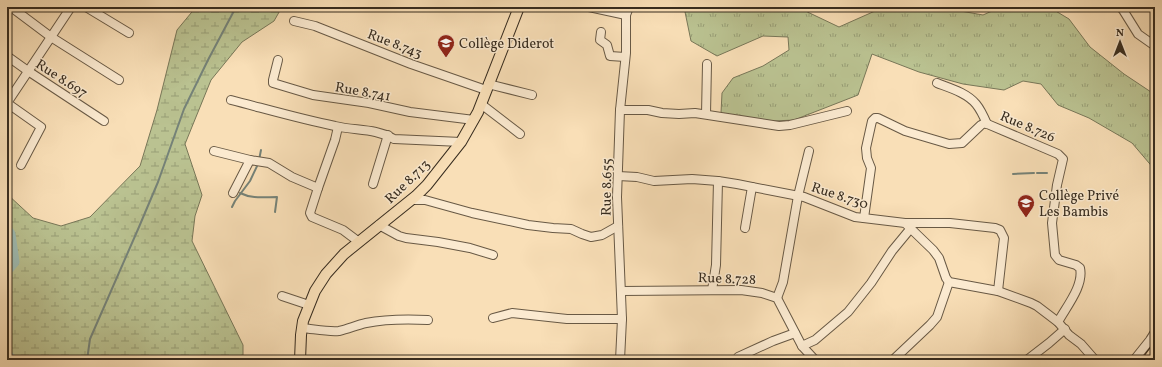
<svg xmlns="http://www.w3.org/2000/svg" width="1162" height="367" viewBox="0 0 1162 367" font-family="Vollkorn,serif">
  <style>
    .grass { fill: url(#grass-tufts); stroke: #787758 }
    .wetland { fill: url(#wetland-marsh); stroke: #787758 }
    .lines { fill: none; stroke-linecap: round; stroke-linejoin: round }
    .stream { stroke: #758278; stroke-width: 2 }
    .river { stroke: #9ebcb3; stroke-width: 11 }
    .minor-casing { stroke: #685945; stroke-width: 10 }
    .major-casing { stroke: #372c1f; stroke-width: 12 }
    .highway-casing { stroke: #372c1f; stroke-width: 14 }
    .minor { stroke: #fbead0; stroke-width: 8 }
    .major { stroke: #f9dfb7; stroke-width: 10 }
    .highway { stroke: #f9dfb7; stroke-width: 12 }
    .labels { text-anchor: middle; stroke-width: 3; stroke-linejoin: round; paint-order: stroke }
    .street-label { font-size: 14px; fill: #372c1f; stroke: #fbead0 }
    .poi-label { font-size: 14px; fill: #372c1f; stroke: #fbead0; text-anchor: start }
  </style>
  <defs>
    <pattern id="grass-tufts" width="24" height="20" patternUnits="userSpaceOnUse"><rect width="24" height="20" fill="#bac291"/><path d="M3 7l-1-3M5 7V3M7 7l1-3M15 17l-1-3M17 17v-4M19 17l1-3" fill="none" stroke="#989e76"/></pattern>
    <pattern id="wetland-marsh" width="20" height="14" patternUnits="userSpaceOnUse"><rect width="20" height="14" fill="#bac291"/><path d="M1 5h8M5 5V1M11 12h8M15 12V8" fill="none" stroke="#989e76"/></pattern>
  </defs>
  <rect width="100%" height="100%" fill="#f9dfb7"/>
  <filter id="stains"><feTurbulence type="fractalNoise" baseFrequency=".005" numOctaves="4"/><feColorMatrix values="0 0 0 0 .2 0 0 0 0 .09 0 0 0 0 .02 0 0 0 .5 -.17"/></filter>
  <radialGradient id="worn" r=".72"><stop offset=".6" stop-color="#630" stop-opacity="0"/><stop offset="1" stop-color="#630" stop-opacity=".3"/></radialGradient>
  <polygon class="grass" points="684,7 797,7 839,27 884,7 938,7 983,15 1001,7 1049,7 1069,19 1090,47 1124,74 1151,92 1155,93 1155,170 1132,143 1089,118 1058,105 1041,84 1023,81 1004,90 963,84 919,72 872,54 858,95 794,120 753,122 721,113 722,93 733,78 763,66 789,50 788,37 763,36 717,56 691,41"/>
  <polygon class="wetland" points="196,7 282,7 274,21 242,42 211,80 185,144 202,195 195,216 192,241 243,345 243,360 7,360 7,194 33,218 61,226 90,217 140,166 157,110 177,30"/>
  <g class="lines">
    <g class="stream">
      <polyline points="259,160 261,150"/>
      <polyline points="1037,173 1047,173"/>
      <polyline points="1013,174 1034,173"/>
      <path d="M 240,193 C 252,199 264,197 277,197 L 275,212"/>
      <polyline points="232,207 235,201 250,181 258,164"/>
      <polyline points="87,360 90,339 139,227 158,182 184,109 208,60 236,7"/>
    </g>
    <g class="river">
      <polyline points="7,230 10,234 14,262 7,270"/>
      <polyline points="7,355 12,360"/>
    </g>
    <g class="minor-casing">
      <g id="minor">
        <polyline points="11,7 51,37 119,80"/>
        <polyline points="86,7 129,33"/>
        <polyline points="177,7 180,7"/>
        <polyline points="589,7 626,15"/>
        <polyline points="1120,7 1123,10 1138,34 1155,46"/>
        <polyline points="294,21 315,26 411,64 486,90"/>
        <polyline points="601,32 600,40 607,45 610,56 625,57"/>
        <polyline points="7,56 28,71 104,121"/>
        <polyline points="278,60 273,80 273,83 313,95 369,103 410,112 474,120"/>
        <path d="M 937,83 C 950,88 967,93 976,104 C 981,110 984,117 987,124"/>
        <polyline points="488,84 532,95"/>
        <path d="M 231,100 C 266,109 300,119 335,126 C 356,131 375,128 394,139 L 461,142"/>
        <polyline points="481,104 520,134"/>
        <polyline points="620,110 648,110 662,113 679,114 695,113 747,121 779,126 790,125 847,111"/>
        <polyline points="706,114 707,64"/>
        <polyline points="338,127 335,140 318,188 310,213 312,217 343,230 359,242"/>
        <polyline points="214,151 250,160"/>
        <polyline points="21,165 41,127 7,103 71,7"/>
        <polyline points="618,176 637,177 654,181 692,179 718,181 737,184 804,197 855,217 905,223 933,250 939,258 946,278 949,282 998,291 1031,303 1037,306 1058,322 1069,335 1081,344 1095,360"/>
        <polyline points="373,184 388,135"/>
        <polyline points="233,193 250,160 269,163 292,177 318,188"/>
        <polyline points="412,200 425,200 472,213 528,225 553,228 571,229 582,234 591,237 602,235 618,226"/>
        <path d="M 864,218 L 871,168 L 867,158 L 866,148 L 872,121 L 875,118 L 878,118 L 905,131 L 949,144 L 962,143 L 981,125 L 985,123 L 1058,154 L 1063,159 L 1057,185 L 1052,223 L 1055,255 L 1059,260 L 1076,265 L 1080,268 C 1084,286 1066,307 1058,322"/>
        <polyline points="905,223 950,223 995,228 1000,230 1004,238 998,291"/>
        <polyline points="379,225 399,236 406,238 438,242 470,248 493,255"/>
        <polyline points="745,228 752,187"/>
        <polyline points="712,290 716,265 718,181"/>
        <polyline points="621,291 741,290 762,293 777,298 802,346 815,360"/>
        <polyline points="282,296 309,305"/>
        <polyline points="777,298 783,282 798,196 809,151"/>
        <polyline points="493,318 512,313 567,319 622,319"/>
        <path d="M 302,328 C 314,329 327,332 339,331 C 348,329 357,325 366,323 C 386,319 407,319 428,320"/>
        <polyline points="802,346 815,340 848,312 871,283 892,251 911,228"/>
        <polyline points="738,357 773,341 795,333"/>
        <polyline points="620,360 622,319 617,197 620,110 626,53 626,15 629,7"/>
        <polyline points="893,360 930,325 937,317 949,282"/>
        <polyline points="1027,360 1049,343 1065,329"/>
        <polyline points="1134,360 1150,340 1155,332"/>
      </g>
    </g>
    <g class="major-casing">
      <polyline id="major" points="300,360 301,335 303,321 315,291 326,274 344,254 416,196 427,185 461,142 478,112 519,7"/>
    </g>
    <g class="highway-casing">
      <polyline id="highway" points="1149,360 1155,352"/>
    </g>
    <use href="#minor" class="minor"/>
    <use href="#major" class="major"/>
    <use href="#highway" class="highway"/>
  </g>
  <defs>
    <g id="school-pin" transform="scale(0.9)"><path d="M0 17L-7.5 6A9.5 9.5 0 1 1 7.5 6Z" fill="#8f2418" stroke="#fbead0"/><path d="M0-5L7-2L0 1L-7-2ZM-4 1L0 2.5L4 1V4Q0 6-4 4Z" fill="#fff"/></g>
  </defs>
  <g fill-rule="evenodd">
    <use href="#school-pin" x="446" y="43"/>
    <use href="#school-pin" x="1026" y="203"/>
  </g>
  <g class="labels">
    <g class="street-label">
      <text transform="translate(395 43) rotate(21)" y="5">Rue 8.743</text>
      <text transform="translate(62 78) rotate(33)" y="5">Rue 8.697</text>
      <text transform="translate(363 91) rotate(10)" y="5">Rue 8.741</text>
      <text transform="translate(1028 126) rotate(23)" y="5">Rue 8.726</text>
      <text transform="translate(407 181) rotate(-44)" y="5">Rue 8.713</text>
      <text transform="translate(606 187) rotate(-89)" y="5">Rue 8.655</text>
      <text transform="translate(840 195) rotate(18)" y="5">Rue 8.730</text>
      <text transform="translate(727 278) rotate(2)" y="5">Rue 8.728</text>
    </g>
    <g class="poi-label">
      <text x="459" y="48">Collège Diderot</text>
      <text x="1039" y="200">Collège Privé<tspan x="1039" dy="16">Les Bambis</tspan></text>
    </g>
  </g>
  <rect width="1162" height="367" fill="none" stroke="#f9dfb7" stroke-width="24"/>
  <rect x="8" y="8" width="1146" height="351" fill="none" stroke="#372c1f" stroke-width="2"/>
  <rect x="12" y="12" width="1138" height="343" fill="none" stroke="#372c1f"/>
  <g transform="translate(1120 42)" stroke="#fbead0" stroke-width="3" paint-order="stroke">
  <path d="M0-3L7 15L0 10L-7 15Z" fill="#372c1f"/>
  <text y="-6" font-size="11" font-weight="bold" text-anchor="middle" fill="#372c1f">N</text>
  </g>
  <rect width="100%" height="100%" filter="url(#stains)"/>
  <rect width="100%" height="100%" fill="url(#worn)"/>
</svg>
